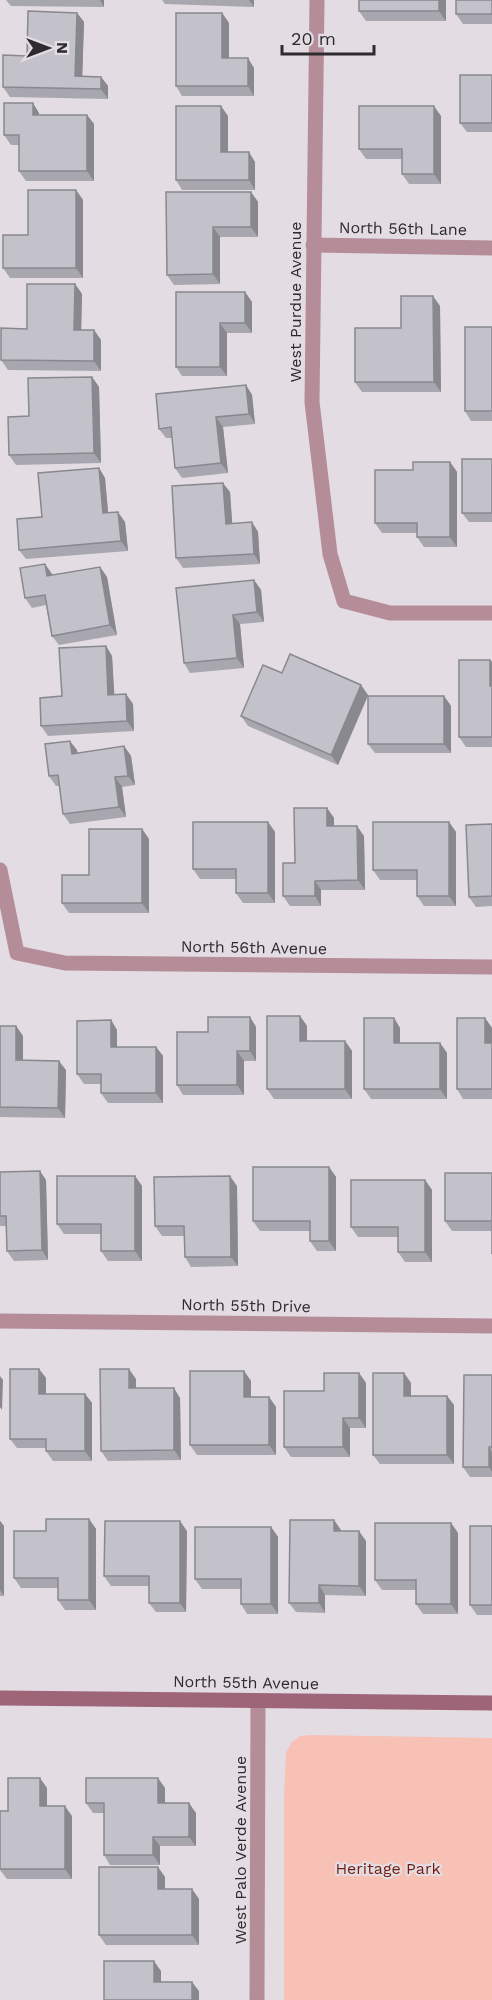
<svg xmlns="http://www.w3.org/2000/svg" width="492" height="2000" viewBox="0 0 492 2000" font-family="'Work Sans',sans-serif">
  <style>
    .green { fill: #f7c1b6 }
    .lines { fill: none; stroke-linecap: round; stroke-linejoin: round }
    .street { stroke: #b58d99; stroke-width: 15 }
    .secondary { stroke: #9e6578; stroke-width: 15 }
    .wall { fill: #a8a7af }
    .shaded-wall { fill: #88888e }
    .building { fill: #c3c2cb; stroke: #88888e; stroke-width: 1.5 }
    .labels { text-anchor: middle; stroke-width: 4.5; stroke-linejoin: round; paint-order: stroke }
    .street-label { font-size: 16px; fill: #2d2b2e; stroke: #e3dce3 }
    .park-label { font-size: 16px; fill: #701e12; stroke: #e3dce3 }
  </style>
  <rect width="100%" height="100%" fill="#e3dce3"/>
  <polygon class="green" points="311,1735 492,1738 492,2000 284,2000 284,1797 286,1752 292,1742 300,1736"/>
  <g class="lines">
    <g class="street">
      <polyline points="317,0 312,402 330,554 344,601 390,613 492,613"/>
      <polyline points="313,245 492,248"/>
      <polyline points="0,870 17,953 65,963 492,967"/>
      <polyline points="0,1321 492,1326"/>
      <polyline points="257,2000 258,1701"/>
    </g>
    <polyline class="secondary" points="0,1698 492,1703"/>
  </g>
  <g class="wall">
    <polygon points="6,0 104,0 104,7 11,6"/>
    <polygon points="162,0 254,0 254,7 165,4"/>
    <polygon points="446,0 446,21 366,21 359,11"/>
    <polygon points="492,0 492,24 463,24 456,14"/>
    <polygon points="77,13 84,22 82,76 101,77 108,86 108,99 10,97 3,87 27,56"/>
    <polygon points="222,13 229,23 229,58 254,68 254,96 182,96 176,86"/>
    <polygon points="492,75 492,132 467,132 460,123"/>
    <polygon points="39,113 39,115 87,115 94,124 94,181 26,181 19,171 19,145 11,145 4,135"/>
    <polygon points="228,116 228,152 255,162 255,190 182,190 176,180"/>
    <polygon points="441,116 441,184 409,184 402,174 402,159 366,159 359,149"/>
    <polygon points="76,190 83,200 83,278 10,278 3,268 28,235"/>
    <polygon points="166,192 251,192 258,202 258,237 220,237 220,284 174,285 167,275"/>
    <polygon points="75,284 82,294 81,330 94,330 101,340 101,371 8,370 1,360 27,329"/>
    <polygon points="245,292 252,302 252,333 227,333 227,376 182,376 176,367"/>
    <polygon points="440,306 441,392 362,392 355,382"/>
    <polygon points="492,327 492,421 471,421 465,411"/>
    <polygon points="92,377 99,387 101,463 16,465 9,455 29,416"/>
    <polygon points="246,385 252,395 255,424 223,427 228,473 182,478 175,468 172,438 166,438 159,429"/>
    <polygon points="492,459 492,522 469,522 462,513"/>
    <polygon points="450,462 457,472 457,547 424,547 417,537 417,533 382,533 375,523 413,470"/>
    <polygon points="99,468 105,478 108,512 125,522 128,551 26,559 19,550 42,517"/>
    <polygon points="230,492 232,524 252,522 258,532 260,564 183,568 176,558"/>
    <polygon points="45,564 52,575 100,567 107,577 117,635 59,645 52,636 46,605 32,608 25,598"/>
    <polygon points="254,580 261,590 264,622 240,624 244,668 190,673 184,663"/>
    <polygon points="106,646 112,656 114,695 133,704 134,731 48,736 41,726 62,696"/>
    <polygon points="490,660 492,662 492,747 466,747 459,737"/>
    <polygon points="282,673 361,685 368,696 444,696 451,706 451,753 375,753 368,744 368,696 338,765 248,726 241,716"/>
    <polygon points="124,746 131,756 135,785 122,787 126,817 70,824 63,814 59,786 56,786 49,776 77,750 77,753"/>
    <polygon points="327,808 334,818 334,826 364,836 365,890 321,890 321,906 290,906 283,896 295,863"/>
    <polygon points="268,822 275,832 275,903 243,903 236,893 236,879 200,879 193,869"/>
    <polygon points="449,822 456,832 456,906 424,906 417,896 417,880 380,880 373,870"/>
    <polygon points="492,824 492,906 476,907 469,897"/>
    <polygon points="142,829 149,839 149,913 69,913 62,903 89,875"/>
    <polygon points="300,1016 307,1026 307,1041 345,1041 352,1051 352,1099 274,1099 267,1089"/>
    <polygon points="250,1017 256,1027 256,1061 244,1061 244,1095 183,1095 177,1085 208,1032"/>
    <polygon points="394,1018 400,1028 400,1043 440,1043 447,1053 447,1099 371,1099 364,1089"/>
    <polygon points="485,1018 492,1028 492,1099 463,1099 457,1089"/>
    <polygon points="111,1020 117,1030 117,1047 156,1047 163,1056 163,1103 108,1103 101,1093 101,1084 84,1084 77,1074"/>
    <polygon points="0,1026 16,1026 23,1036 23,1060 66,1070 65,1118 0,1117"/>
    <polygon points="329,1167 336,1177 336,1251 317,1251 310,1241 310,1231 260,1231 253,1221"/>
    <polygon points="0,1172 46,1180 48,1260 14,1261 7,1251 6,1226 0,1226"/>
    <polygon points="492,1173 492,1231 452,1231 445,1221"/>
    <polygon points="135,1176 142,1186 142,1261 108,1261 101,1251 101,1234 64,1234 57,1224"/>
    <polygon points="425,1180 432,1190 432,1262 405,1262 398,1252 398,1237 358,1237 351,1227"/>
    <polygon points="237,1186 238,1266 191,1267 185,1257 184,1236 162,1236 155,1226"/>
    <polygon points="39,1369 46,1378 46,1394 85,1394 92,1403 92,1461 53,1461 46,1451 46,1448 17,1448 10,1439"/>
    <polygon points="244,1371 251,1381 251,1397 269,1397 276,1407 276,1455 197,1455 190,1445"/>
    <polygon points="359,1373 366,1383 366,1428 350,1428 350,1457 291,1457 284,1447 324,1391"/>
    <polygon points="404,1373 411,1383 411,1396 447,1396 454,1405 454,1464 380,1464 373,1455"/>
    <polygon points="492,1375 492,1477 470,1477 463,1467"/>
    <polygon points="136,1379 136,1388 180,1398 181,1460 108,1461 101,1451"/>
    <polygon points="89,1519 96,1529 96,1610 65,1610 58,1600 58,1588 21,1588 14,1578 46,1531"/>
    <polygon points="334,1520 341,1531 366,1541 366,1596 325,1595 325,1613 296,1612 289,1603"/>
    <polygon points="0,1521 4,1526 4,1596 0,1596"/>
    <polygon points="451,1523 458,1533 458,1614 423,1614 416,1604 416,1590 382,1590 375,1580"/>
    <polygon points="492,1526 492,1615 477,1615 470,1605"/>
    <polygon points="271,1527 278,1537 278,1614 247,1614 241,1604 241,1589 202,1589 195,1579"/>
    <polygon points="187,1531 186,1612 156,1612 149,1603 149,1586 111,1586 104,1576"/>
    <polygon points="47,1788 47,1806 72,1816 72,1879 7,1879 0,1870 8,1811"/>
    <polygon points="165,1788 165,1803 196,1813 196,1846 160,1846 160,1865 110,1865 104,1855 104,1813 93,1813 86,1803"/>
    <polygon points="165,1877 165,1889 199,1899 199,1945 106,1945 99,1935"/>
  </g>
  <g class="shaded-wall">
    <polygon points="100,0 104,0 104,7"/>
    <polygon points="249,0 254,0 254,7"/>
    <polygon points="439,0 446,0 446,21 439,11"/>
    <polygon points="77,13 84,22 82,86 75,76"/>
    <polygon points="222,13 229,23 229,68 222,58"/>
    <polygon points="248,58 254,68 254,96 248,86"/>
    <polygon points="101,77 108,86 108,99 101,89"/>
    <polygon points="33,103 39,113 39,124 33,115"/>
    <polygon points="221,106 228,116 228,162 221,152"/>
    <polygon points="434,106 441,116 441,184 434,174"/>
    <polygon points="87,115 94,124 94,181 87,171"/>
    <polygon points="249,152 255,162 255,190 249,180"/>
    <polygon points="76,190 83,200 83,278 76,268"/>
    <polygon points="251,192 258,202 258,237 251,227"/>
    <polygon points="213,227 220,237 220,284 213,274"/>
    <polygon points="75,284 82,294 81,340 74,330"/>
    <polygon points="245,292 252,302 252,333 245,323"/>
    <polygon points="433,296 440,306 441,392 434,382"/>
    <polygon points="220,323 227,333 227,376 220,367"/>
    <polygon points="94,330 101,340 101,371 94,361"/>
    <polygon points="92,377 99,387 101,463 94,453"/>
    <polygon points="246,385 252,395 255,424 249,414"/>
    <polygon points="216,417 223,427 228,473 221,463"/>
    <polygon points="450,462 457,472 457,547 450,537"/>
    <polygon points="99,468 105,478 109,523 103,513"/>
    <polygon points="223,483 230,492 233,534 226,524"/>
    <polygon points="118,512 125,522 128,551 121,541"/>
    <polygon points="252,522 258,532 260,564 254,554"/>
    <polygon points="45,564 52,574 54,586 47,576"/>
    <polygon points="100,567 107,577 117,635 110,625"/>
    <polygon points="254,580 261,590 264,622 257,612"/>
    <polygon points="233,615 240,624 244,668 237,658"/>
    <polygon points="106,646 112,656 115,705 108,695"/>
    <polygon points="490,660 492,662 492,688 490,686"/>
    <polygon points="361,685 368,695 338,765 331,755"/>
    <polygon points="126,694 133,704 134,731 127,721"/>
    <polygon points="444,696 451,706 451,753 444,744"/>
    <polygon points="70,741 77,750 79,764 72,754"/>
    <polygon points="124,746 131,756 135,785 128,776"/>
    <polygon points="115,777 122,787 126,817 119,807"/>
    <polygon points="327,808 334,818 334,836 327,826"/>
    <polygon points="268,822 275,832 275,903 268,893"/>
    <polygon points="449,822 456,832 456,906 449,896"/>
    <polygon points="357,826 364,836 365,890 358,880"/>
    <polygon points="142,829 149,839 149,913 142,903"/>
    <polygon points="315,881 321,890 321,906 315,896"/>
    <polygon points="300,1016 307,1026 307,1051 300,1041"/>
    <polygon points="250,1017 256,1027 256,1061 250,1051"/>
    <polygon points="394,1018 400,1028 400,1053 394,1043"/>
    <polygon points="485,1018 492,1028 492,1053 485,1043"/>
    <polygon points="111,1020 117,1030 117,1056 111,1047"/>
    <polygon points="16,1026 23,1036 23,1070 16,1060"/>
    <polygon points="345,1041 352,1051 352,1099 345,1089"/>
    <polygon points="440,1043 447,1053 447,1099 440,1089"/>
    <polygon points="156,1047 163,1056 163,1103 156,1093"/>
    <polygon points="237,1051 244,1061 244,1095 237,1085"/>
    <polygon points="59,1061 66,1070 65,1118 58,1108"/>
    <polygon points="329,1167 336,1177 336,1251 329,1241"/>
    <polygon points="40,1171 46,1180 48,1260 42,1250"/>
    <polygon points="135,1176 142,1186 142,1261 135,1251"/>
    <polygon points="230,1176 237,1186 238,1266 231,1257"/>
    <polygon points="425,1180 432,1190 432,1262 425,1252"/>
    <polygon points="39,1369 46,1378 46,1403 39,1394"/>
    <polygon points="129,1369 136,1379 136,1398 129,1388"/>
    <polygon points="244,1371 251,1381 251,1407 244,1397"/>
    <polygon points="359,1373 366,1383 366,1428 359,1418"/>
    <polygon points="404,1373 411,1383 411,1405 404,1396"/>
    <polygon points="0,1376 3,1380 2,1410 0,1407"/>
    <polygon points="174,1388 180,1398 181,1460 174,1450"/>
    <polygon points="85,1394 92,1403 92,1461 85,1451"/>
    <polygon points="447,1396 454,1405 454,1464 447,1455"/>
    <polygon points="269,1397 276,1407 276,1455 269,1445"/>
    <polygon points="343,1418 350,1428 350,1457 343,1447"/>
    <polygon points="489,1447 492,1452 492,1472 489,1467"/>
    <polygon points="89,1519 96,1529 96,1610 89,1600"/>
    <polygon points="334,1520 341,1530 341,1541 334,1531"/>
    <polygon points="0,1521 4,1526 4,1596 0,1590"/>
    <polygon points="180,1521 187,1531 186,1612 180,1603"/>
    <polygon points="451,1523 458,1533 458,1614 451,1604"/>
    <polygon points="271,1527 278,1537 278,1614 271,1604"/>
    <polygon points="359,1531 366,1541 366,1596 359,1586"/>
    <polygon points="319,1585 325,1595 325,1613 319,1603"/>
    <polygon points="40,1778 47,1788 47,1816 40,1806"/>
    <polygon points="158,1778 165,1788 165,1813 158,1803"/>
    <polygon points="189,1803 196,1813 196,1846 189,1837"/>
    <polygon points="65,1806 72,1816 72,1879 65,1869"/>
    <polygon points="153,1837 160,1846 160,1865 153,1855"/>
    <polygon points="158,1867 165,1877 165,1899 158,1889"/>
    <polygon points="192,1889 199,1899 199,1945 192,1935"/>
    <polygon points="154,1961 161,1971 161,1991 154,1982"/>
    <polygon points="192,1982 199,1991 199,2000 192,2000"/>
  </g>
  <g class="building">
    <rect x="359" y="0" width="80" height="11"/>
    <rect x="456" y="0" width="36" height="14"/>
    <polygon points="28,11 77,13 75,76 101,77 101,89 3,87 3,55 27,56"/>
    <polygon points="176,13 222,13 222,58 248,58 248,86 176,86"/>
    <rect x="460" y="75" width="32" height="48"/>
    <polygon points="4,103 33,103 33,115 87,115 87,171 19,171 19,135 4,135"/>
    <polygon points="176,106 221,106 221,152 249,152 249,180 176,180"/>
    <polygon points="359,106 434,106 434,174 402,174 402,149 359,149"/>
    <polygon points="28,190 76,190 76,268 3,268 3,235 28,235"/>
    <polygon points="166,192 251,192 251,227 213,227 213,274 167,275"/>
    <polygon points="27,284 75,284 74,330 94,330 94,361 1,360 1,328 27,329"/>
    <polygon points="176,292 245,292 245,323 220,323 220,367 176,367"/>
    <polygon points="401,296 433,296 434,382 355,382 355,328 401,328"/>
    <rect x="465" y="327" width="27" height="84"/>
    <polygon points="92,377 94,453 9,455 8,417 29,416 28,378"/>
    <polygon points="246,385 249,414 216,417 221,463 175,468 171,427 159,429 156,394"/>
    <rect x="462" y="459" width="30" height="54"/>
    <polygon points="413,462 450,462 450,537 417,537 417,523 375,523 375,470 413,470"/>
    <polygon points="99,468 103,513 118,512 121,541 19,550 17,519 42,517 38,473"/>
    <polygon points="223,483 226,524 252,522 254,554 176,558 172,486"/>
    <polygon points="45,564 47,576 100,567 110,625 52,636 45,595 25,598 20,568"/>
    <polygon points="254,580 257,612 233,615 237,658 184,663 176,588"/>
    <polygon points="106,646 108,695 126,694 127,721 41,726 40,698 62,696 59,648"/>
    <polygon points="290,654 361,685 331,755 241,716 263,665 282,673"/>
    <polygon points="459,660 490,660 490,686 492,686 492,737 459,737"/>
    <rect x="368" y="696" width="76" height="48"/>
    <polygon points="70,741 72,754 124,746 128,776 115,777 119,807 63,814 58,775 49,776 45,744"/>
    <polygon points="294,808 327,808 327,826 357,826 358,880 315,881 315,896 283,896 283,863 295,863"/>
    <polygon points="193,822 268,822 268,893 236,893 236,869 193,869"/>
    <polygon points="373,822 449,822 449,896 417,896 417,870 373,870"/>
    <polygon points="492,824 492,896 469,897 466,825"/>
    <polygon points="89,829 142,829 142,903 62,903 62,875 89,875"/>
    <polygon points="267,1016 300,1016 300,1041 345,1041 345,1089 267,1089"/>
    <polygon points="208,1017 250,1017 250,1051 237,1051 237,1085 177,1085 177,1032 208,1032"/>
    <polygon points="364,1018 394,1018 394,1043 440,1043 440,1089 364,1089"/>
    <polygon points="457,1018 485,1018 485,1043 492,1043 492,1089 457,1089"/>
    <polygon points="111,1020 111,1047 156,1047 156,1093 101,1093 101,1074 77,1074 77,1021"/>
    <polygon points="0,1026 16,1026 16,1060 59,1061 58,1108 0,1107"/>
    <polygon points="253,1167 329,1167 329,1241 310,1241 310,1221 253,1221"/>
    <polygon points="40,1171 42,1250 7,1251 6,1216 0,1216 0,1172"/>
    <polygon points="445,1173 492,1173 492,1254 492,1221 445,1221"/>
    <polygon points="57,1176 135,1176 135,1251 101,1251 101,1224 57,1224"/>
    <polygon points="230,1176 231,1257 185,1257 184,1226 155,1226 154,1177"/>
    <polygon points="351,1180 425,1180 425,1252 398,1252 398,1227 351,1227"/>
    <polygon points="10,1369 39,1369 39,1394 85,1394 85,1451 46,1451 46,1439 10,1439"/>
    <polygon points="100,1369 129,1369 129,1388 174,1388 174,1450 101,1451"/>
    <polygon points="190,1371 244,1371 244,1397 269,1397 269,1445 190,1445"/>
    <polygon points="324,1373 359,1373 359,1418 343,1418 343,1447 284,1447 284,1391 324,1391"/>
    <polygon points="373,1373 404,1373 404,1396 447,1396 447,1455 373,1455"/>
    <polygon points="464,1375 492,1375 492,1447 489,1447 489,1467 463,1467"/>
    <polygon points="46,1519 89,1519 89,1600 58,1600 58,1578 14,1578 14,1531 46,1531"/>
    <polygon points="290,1520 334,1520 334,1531 359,1531 359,1586 319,1585 319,1603 289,1603"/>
    <polygon points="105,1521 180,1521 180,1603 149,1603 149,1576 104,1576"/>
    <polygon points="375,1523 451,1523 451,1604 416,1604 416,1580 375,1580"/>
    <rect x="470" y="1526" width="22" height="79"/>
    <polygon points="195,1527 271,1527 271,1604 241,1604 241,1579 195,1579"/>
    <polygon points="8,1778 40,1778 40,1806 65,1806 65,1869 0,1869 0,1811 8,1811"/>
    <polygon points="86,1778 158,1778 158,1803 189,1803 189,1837 153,1837 153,1855 104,1855 104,1803 86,1803"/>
    <polygon points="99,1867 158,1867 158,1889 192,1889 192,1935 99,1935"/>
    <polygon points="104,1961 154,1961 154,1982 192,1982 192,2000 104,2000"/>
  </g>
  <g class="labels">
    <g class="street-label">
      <text transform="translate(403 228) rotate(1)" y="6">North 56th Lane</text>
      <text transform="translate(295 302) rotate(-90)" y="6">West Purdue Avenue</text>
      <text transform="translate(254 947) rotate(1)" y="6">North 56th Avenue</text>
      <text transform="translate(246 1305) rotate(1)" y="6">North 55th Drive</text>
      <text transform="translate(246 1682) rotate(1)" y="6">North 55th Avenue</text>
      <text transform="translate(240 1850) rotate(-90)" y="6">West Palo Verde Avenue</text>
    </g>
    <g class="park-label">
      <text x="388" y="1874">Heritage Park</text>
    </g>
  </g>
  <g transform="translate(48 48) rotate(90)" stroke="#e3dce3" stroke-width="4.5" paint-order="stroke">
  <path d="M0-4.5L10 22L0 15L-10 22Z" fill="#2d2b2e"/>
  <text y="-9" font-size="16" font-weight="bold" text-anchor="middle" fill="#2d2b2e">N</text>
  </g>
  <path d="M282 45v9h92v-9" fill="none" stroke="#2d2b2e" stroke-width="3"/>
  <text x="291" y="45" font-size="18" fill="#2d2b2e" stroke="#e3dce3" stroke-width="4.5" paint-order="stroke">20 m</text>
</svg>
